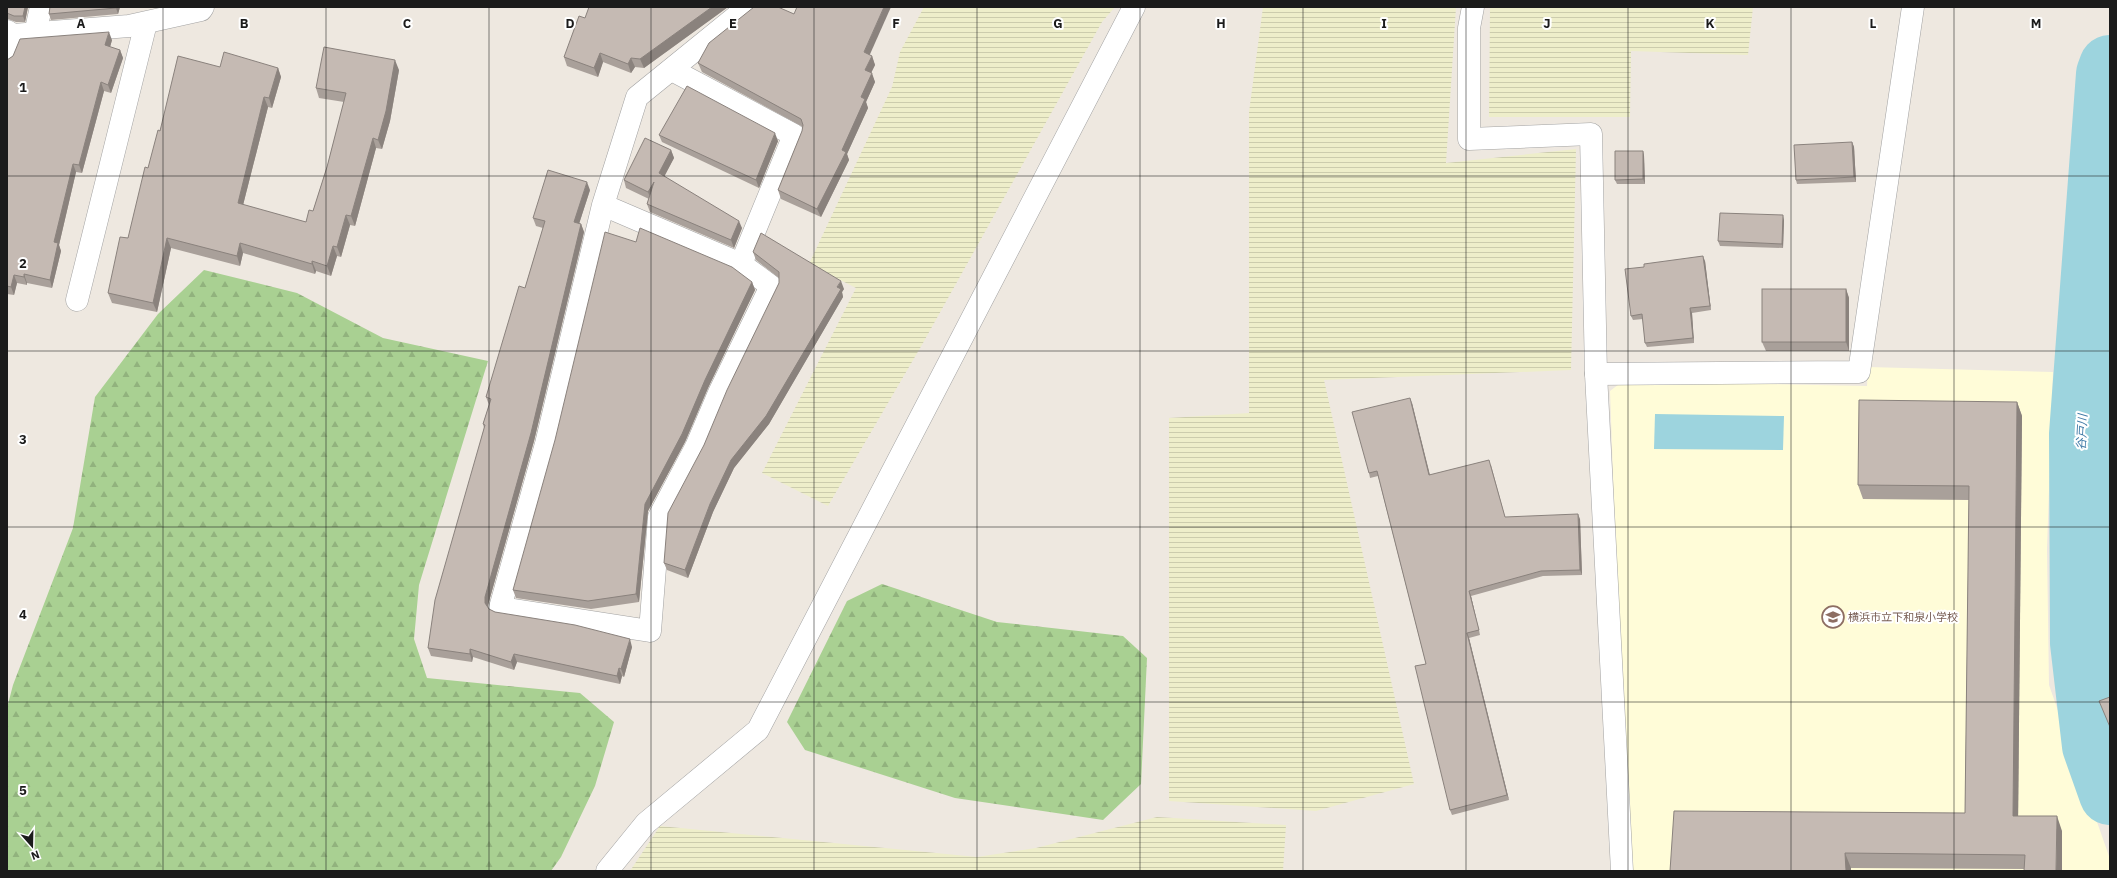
<svg xmlns="http://www.w3.org/2000/svg" width="2117" height="878" viewBox="0 0 2117 878" font-family="'IBM Plex Sans','Noto Sans JP',sans-serif">
  <style>
    .education { fill: #fffcd8 }
    .farmland { fill: url(#farmland-rules) }
    .forest { fill: url(#forest-firs) }
    .water { fill: #9dd4de }
    .lines { fill: none; stroke-linecap: round; stroke-linejoin: round }
    .river { stroke: #9dd4de; stroke-width: 62 }
    .minor-casing { stroke: #a2a2a2; stroke-width: 23 }
    .minor { stroke: #fff; stroke-width: 22 }
    .wall { fill: #a9a09a }
    .shaded-wall { fill: #8a827d }
    .building { fill: #c5bab3; stroke: #8a827d }
    .grid { fill: none; stroke: #1b1b1b; stroke-width: 1; stroke-opacity: 0.55 }
    .labels { text-anchor: middle; stroke-width: 4; stroke-linejoin: round; paint-order: stroke }
    .education-label { font-size: 11px; fill: #785e54; stroke: #fff; text-anchor: start }
    .water-label { font-size: 12px; font-style: italic; fill: #417ba7; stroke: #fff }
    .grid-label { font-size: 13px; text-anchor: middle; font-weight: bold; fill: #1b1b1b; stroke: #fff; stroke-width: 4; stroke-linejoin: round; paint-order: stroke }
  </style>
  <defs>
    <pattern id="farmland-rules" width="6" height="5" patternUnits="userSpaceOnUse"><rect width="6" height="5" fill="#eeeeca"/><path d="M0 2.5h6" fill="none" stroke="#ccccad"/></pattern>
    <pattern id="forest-firs" width="22" height="20" patternUnits="userSpaceOnUse"><rect width="22" height="20" fill="#a9d092"/><path d="M5 1l3.5 6h-7zM16 11l3.5 6h-7z" fill="#91b27d"/></pattern>
  </defs>
  <rect width="100%" height="100%" fill="#eee8e0"/>
  <polygon class="education" points="1868,367 2053,372 2047,549 2049,685 2110,859 2110,871 1627,871 1610,391 1623,381 1867,386"/>
  <g class="farmland">
    <polygon points="924,7 1115,7 1102,22 923,343 828,506 762,473 856,288 809,264 892,87 900,52"/>
    <polygon points="1263,7 1456,7 1446,163 1576,149 1571,370 1324,380 1414,784 1316,811 1169,801 1169,418 1249,413 1249,112"/>
    <polygon points="1490,7 1753,7 1748,55 1631,51 1630,117 1489,117"/>
    <polygon points="2110,480 2110,701 2102,704 2086,579 2092,481"/>
    <polygon points="1157,817 1286,825 1283,871 630,871 660,826 977,857 1036,848"/>
  </g>
  <g class="forest">
    <polygon points="204,270 297,293 383,338 488,361 419,585 414,639 427,678 580,693 614,722 595,786 561,857 551,871 7,871 7,708 13,685 73,528 95,397 158,314"/>
    <polygon points="882,584 997,622 1123,636 1147,658 1141,784 1103,820 955,798 805,750 787,722 847,601"/>
  </g>
  <polygon class="water" points="1655,414 1784,416 1783,450 1654,449"/>
  <g class="lines">
    <polyline class="river" points="2110,66 2107,74 2080,434 2081,643 2093,746 2110,794"/>
    <g class="minor-casing">
      <g id="minor">
        <polyline points="1473,7 1469,28 1469,139 1591,134 1596,374 1622,871"/>
        <polyline points="7,31 13,35 129,26 201,10 203,7"/>
        <polyline points="35,34 41,7"/>
        <polyline points="7,56 13,35"/>
        <polyline points="672,70 794,135 741,264"/>
        <polyline points="603,205 741,264 771,286 719,393 696,447 659,517 650,631 500,608 546,444 603,205 637,97 748,7"/>
        <polyline points="77,300 146,23"/>
        <polyline points="1596,374 1859,372 1913,7"/>
        <polyline points="607,871 646,823 758,730 1134,7"/>
      </g>
    </g>
    <use href="#minor" class="minor"/>
  </g>
  <g class="wall">
    <polygon points="7,7 28,7 25,22 16,22 8,19 7,19"/>
    <polygon points="50,7 120,7 118,14 51,20 49,14"/>
    <polygon points="728,7 644,68 635,67 631,73 603,62 598,77 567,66 564,57 585,18"/>
    <polygon points="112,40 110,47 120,50 123,58 111,93 104,91 82,173 76,172 59,245 61,251 52,288 27,283 27,285 17,283 14,295 7,294 7,60 13,56"/>
    <polygon points="870,55 872,56 875,65 871,73 875,82 866,102 868,108 847,154 849,160 821,217 781,199 778,190 802,131 803,127 702,72 698,63"/>
    <polygon points="220,67 278,68 281,77 272,108 268,107 243,205 306,222 313,211 327,167 344,102 319,98 316,88 399,70 390,121 382,149 376,148 355,226 350,225 341,257 337,256 331,276 316,271 315,274 243,253 240,266 171,248 157,312 112,303 108,293 128,238 148,168 160,131"/>
    <polygon points="659,135 778,141 759,188 662,142"/>
    <polygon points="1852,142 1854,147 1856,182 1797,184 1796,180"/>
    <polygon points="671,150 674,158 664,176 742,228 734,248 650,212 647,204 649,199 626,188 624,180"/>
    <polygon points="1643,151 1644,156 1645,184 1617,184 1615,180"/>
    <polygon points="590,190 579,224 581,224 584,232 534,441 488,605 488,608 489,609 495,612 632,647 624,677 622,676 620,684 517,662 514,670 473,657 472,662 431,656 428,648 484,428 483,424 489,405 486,397 525,288 543,228 536,226 533,218"/>
    <polygon points="1784,220 1783,248 1720,246 1718,241"/>
    <polygon points="753,252 844,289 842,292 843,297 769,424 734,468 713,512 688,578 667,570 664,563 704,445 779,283 779,278 756,260"/>
    <polygon points="1705,261 1711,310 1692,313 1694,343 1647,347 1645,343 1643,319 1633,320 1631,316"/>
    <polygon points="752,282 755,290 708,388 685,442 648,511 639,602 591,609 516,598 513,590"/>
    <polygon points="1846,289 1849,298 1849,351 1766,351 1762,342"/>
    <polygon points="2017,402 2022,416 2018,816 2062,831 2024,869 1851,868 1670,871 1965,813 1969,500 1863,499 1858,485"/>
    <polygon points="1412,403 1430,475 1491,465 1505,517 1580,519 1582,575 1543,576 1471,596 1480,635 1469,638 1509,800 1452,815 1450,810 1426,664 1378,476 1370,478 1369,473"/>
  </g>
  <g class="shaded-wall">
    <polygon points="25,7 28,7 25,22 23,16"/>
    <polygon points="116,7 120,7 118,14 116,8"/>
    <polygon points="712,7 728,7 644,68 640,59"/>
    <polygon points="884,7 891,7 867,61 864,52"/>
    <polygon points="109,32 112,40 108,54 105,45"/>
    <polygon points="120,50 123,58 111,93 108,85"/>
    <polygon points="600,53 603,62 598,77 594,68"/>
    <polygon points="872,56 875,65 868,79 865,70"/>
    <polygon points="631,58 635,67 631,73 628,64"/>
    <polygon points="395,60 399,70 390,121 382,149 378,140"/>
    <polygon points="278,68 281,77 272,108 269,98"/>
    <polygon points="872,73 875,82 866,102 868,108 847,154 849,160 821,217 817,209 861,97"/>
    <polygon points="101,82 104,91 82,173 79,165"/>
    <polygon points="264,97 268,107 241,213 238,203"/>
    <polygon points="775,133 778,141 759,188 756,180"/>
    <polygon points="373,138 376,148 355,226 351,216"/>
    <polygon points="1852,142 1854,147 1856,182 1854,177"/>
    <polygon points="671,150 674,158 662,181 659,173"/>
    <polygon points="1643,151 1644,156 1645,184 1643,179"/>
    <polygon points="73,164 76,172 59,245 61,251 52,288 50,280 54,242"/>
    <polygon points="587,182 590,190 577,230 574,222"/>
    <polygon points="654,182 651,200 648,192"/>
    <polygon points="346,215 350,225 341,257 337,247"/>
    <polygon points="1783,215 1784,220 1783,248 1782,244"/>
    <polygon points="739,221 742,228 734,248 731,240"/>
    <polygon points="581,224 584,232 534,441 488,605 488,611 485,603 485,597"/>
    <polygon points="167,238 171,248 157,312 153,303"/>
    <polygon points="240,243 243,253 240,266 237,256"/>
    <polygon points="333,246 337,256 331,276 327,266"/>
    <polygon points="1703,256 1705,261 1711,310 1710,306"/>
    <polygon points="312,261 316,271 315,274 312,264"/>
    <polygon points="24,274 27,283 27,285 24,277"/>
    <polygon points="14,275 17,283 14,295 11,287"/>
    <polygon points="841,281 844,289 842,292 843,297 769,424 734,468 713,512 688,578 685,570 710,504 731,460"/>
    <polygon points="752,282 755,290 708,388 685,442 648,511 639,602 636,594 645,504"/>
    <polygon points="1846,289 1849,298 1849,351 1846,342"/>
    <polygon points="1690,308 1692,313 1694,343 1693,338"/>
    <polygon points="1410,398 1412,403 1431,480 1429,475"/>
    <polygon points="2017,402 2022,416 2018,830 2013,816"/>
    <polygon points="1578,514 1580,519 1582,575 1580,570"/>
    <polygon points="1469,591 1471,596 1480,635 1479,630"/>
    <polygon points="1467,633 1469,638 1509,800 1507,795"/>
    <polygon points="630,639 632,647 624,677 621,669"/>
    <polygon points="470,649 473,657 472,662 470,654"/>
    <polygon points="514,654 517,662 514,670 511,662"/>
    <polygon points="619,668 622,676 620,684 617,676"/>
    <polygon points="2057,816 2062,831 2062,871 2056,871"/>
    <polygon points="1845,853 1851,868 1851,871 1846,871"/>
  </g>
  <g class="building">
    <polygon points="7,7 25,7 23,16 14,16 7,13"/>
    <polygon points="50,7 116,7 116,8 49,14"/>
    <polygon points="589,7 712,7 640,59 631,58 628,64 600,53 594,68 564,57 579,16 585,18"/>
    <polygon points="754,7 778,7 794,14 797,7 884,7 864,52 872,56 865,70 872,73 861,97 865,99 842,150 846,152 817,209 778,190 802,131 803,125 801,119 698,63 709,43"/>
    <polygon points="109,32 105,45 120,50 108,85 101,82 79,165 73,164 54,242 58,243 50,280 24,274 24,277 14,275 11,287 7,286 7,60 13,56 20,39"/>
    <polygon points="324,47 395,60 386,111 378,140 373,138 351,216 346,215 337,247 333,246 327,266 312,261 312,264 240,243 237,256 167,238 153,303 108,293 120,237 128,238 145,167 148,168 158,130 160,131 178,56 220,67 224,52 278,68 269,98 264,97 238,203 306,222 309,210 313,211 327,167 346,93 316,88"/>
    <polygon points="687,86 775,133 756,180 659,135"/>
    <polygon points="645,138 671,150 659,173 739,221 731,240 647,204 654,182 648,192 624,180"/>
    <polygon points="1852,142 1854,177 1796,180 1794,145"/>
    <polygon points="1615,151 1643,151 1643,179 1615,180"/>
    <polygon points="548,170 587,182 574,222 581,224 531,433 485,597 485,603 489,609 495,612 575,625 630,639 621,669 619,668 617,676 514,654 511,662 470,649 470,654 428,648 435,600 485,425 483,424 491,399 486,397 519,286 525,288 545,221 533,218"/>
    <polygon points="1720,213 1783,215 1782,244 1718,241"/>
    <polygon points="640,228 732,267 752,282 705,380 682,434 645,504 636,594 588,601 513,590 555,440 605,232 636,242"/>
    <polygon points="761,233 841,281 837,287 841,289 766,416 731,460 710,504 685,570 664,563 668,513 704,445 727,390 779,283 779,272 753,252"/>
    <polygon points="1703,256 1710,306 1690,308 1693,338 1645,343 1642,314 1631,316 1625,269 1644,267 1644,264"/>
    <rect x="1762" y="289" width="84" height="53"/>
    <polygon points="1410,398 1429,475 1489,460 1505,517 1578,514 1580,570 1541,571 1469,591 1479,630 1467,633 1507,795 1450,810 1415,666 1426,664 1377,471 1369,473 1352,412"/>
    <polygon points="1859,400 2017,402 2013,816 2057,816 2056,871 2024,871 2025,855 1845,853 1846,871 1670,871 1674,811 1965,813 1969,486 1858,485"/>
    <polygon points="2110,697 2110,727 2099,701"/>
  </g>
  <path class="grid" d="M 163,7 L 163,871M 326,7 L 326,871M 489,7 L 489,871M 651,7 L 651,871M 814,7 L 814,871M 977,7 L 977,871M 1140,7 L 1140,871M 1303,7 L 1303,871M 1466,7 L 1466,871M 1628,7 L 1628,871M 1791,7 L 1791,871M 1954,7 L 1954,871M 7,176 L 2110,176M 7,351 L 2110,351M 7,527 L 2110,527M 7,702 L 2110,702"/>
  <defs>
    <g id="school-ring" transform="scale(1.15)"><circle r="9.5" fill="#fff" stroke="#8d6e63" stroke-width="1.5"/><path d="M0-5L7-2L0 1L-7-2ZM-4 1L0 2.5L4 1V4Q0 6-4 4Z" fill="#8d6e63"/></g>
  </defs>
  <g fill-rule="evenodd">
    <use href="#school-ring" x="1833" y="617"/>
  </g>
  <g class="labels">
    <g class="education-label">
      <text x="1848" y="621">横浜市立下和泉小学校</text>
    </g>
    <g class="water-label">
      <text transform="translate(2082 432) rotate(-87)" y="4">谷戸川</text>
    </g>
  </g>
  <g class="grid-label">
    <text x="81" y="28">A</text>
    <text x="244" y="28">B</text>
    <text x="407" y="28">C</text>
    <text x="570" y="28">D</text>
    <text x="733" y="28">E</text>
    <text x="896" y="28">F</text>
    <text x="1058" y="28">G</text>
    <text x="1221" y="28">H</text>
    <text x="1384" y="28">I</text>
    <text x="1547" y="28">J</text>
    <text x="1710" y="28">K</text>
    <text x="1873" y="28">L</text>
    <text x="2036" y="28">M</text>
    <text x="23" y="92">1</text>
    <text x="23" y="268">2</text>
    <text x="23" y="444">3</text>
    <text x="23" y="619">4</text>
    <text x="23" y="795">5</text>
  </g>
  <rect width="2117" height="878" fill="none" stroke="#1b1b1b" stroke-width="16"/>
  <g transform="translate(32 846) rotate(160)" stroke="#ffffff" stroke-width="3" paint-order="stroke">
  <path d="M0-3L7 15L0 10L-7 15Z" fill="#1b1b1b"/>
  <text y="-6" font-size="11" font-weight="bold" text-anchor="middle" fill="#1b1b1b">N</text>
  </g>
</svg>
